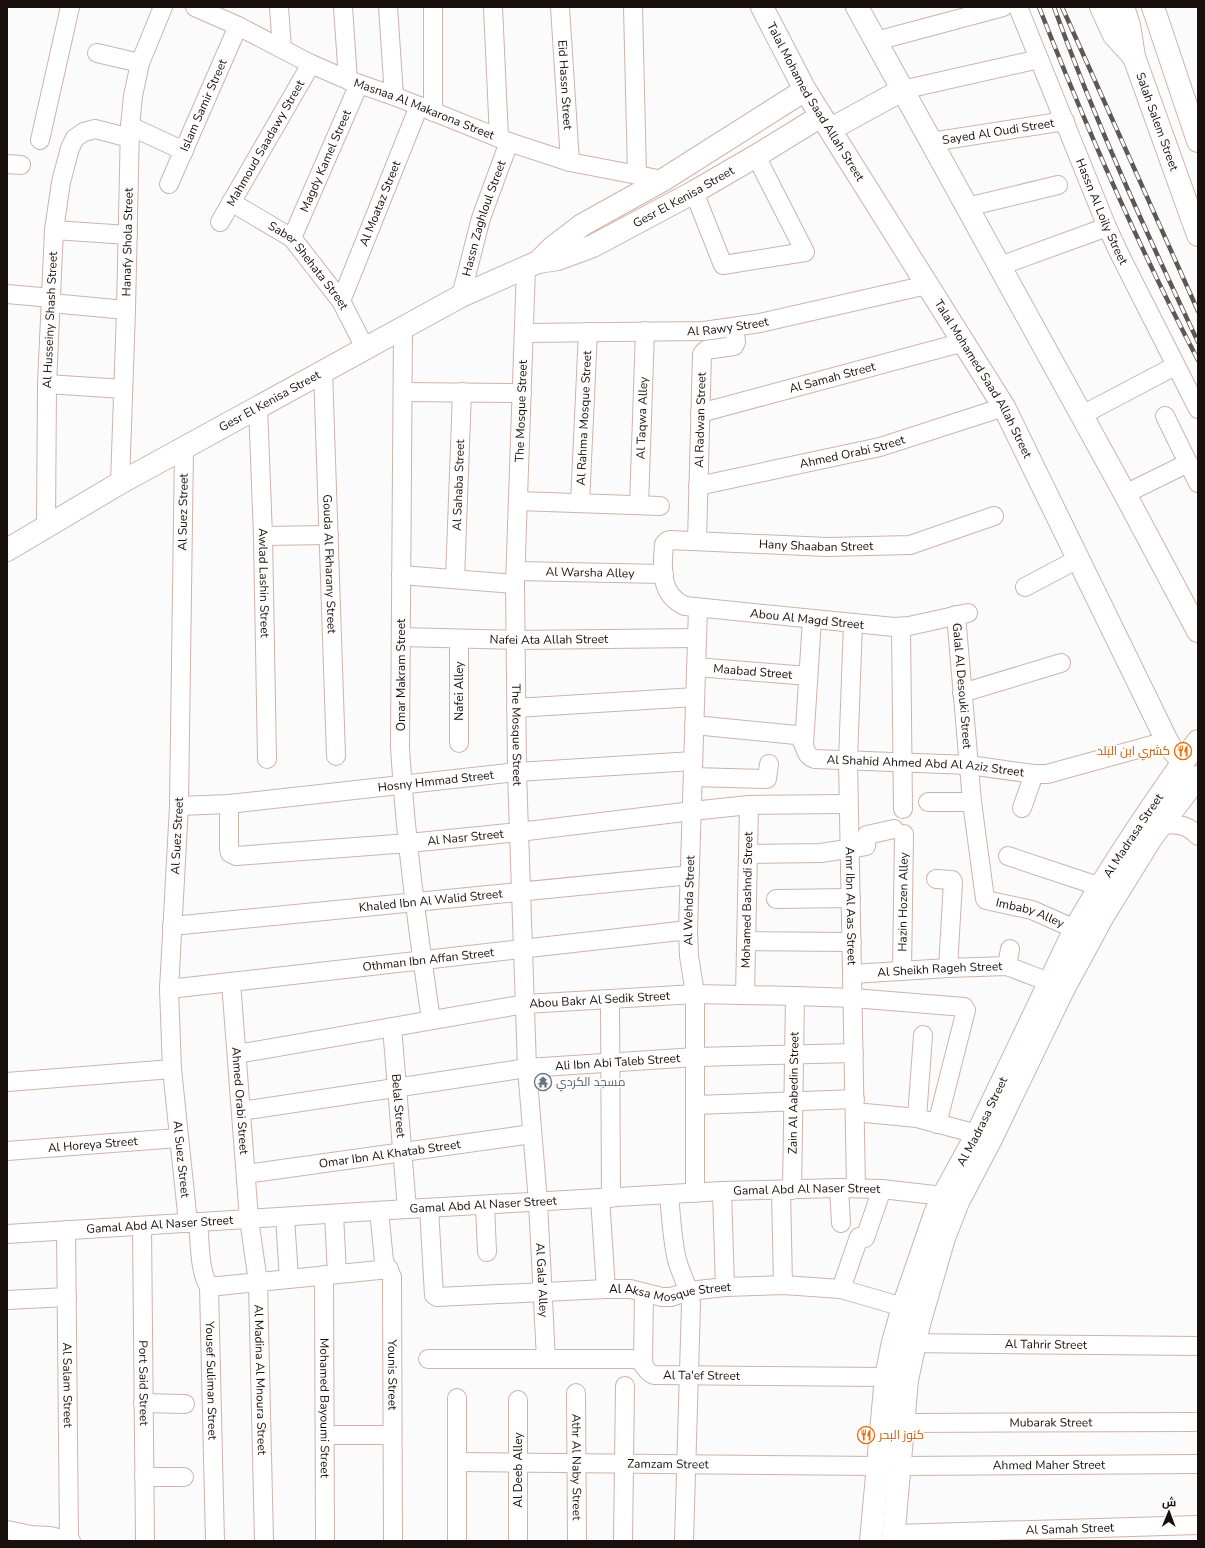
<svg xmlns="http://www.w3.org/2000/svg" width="1205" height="1548" viewBox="0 0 1205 1548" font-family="'Nunito Sans',Cairo,sans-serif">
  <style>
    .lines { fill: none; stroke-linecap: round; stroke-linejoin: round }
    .street-casing { stroke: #cfb3a9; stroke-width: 20 }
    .secondary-casing { stroke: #cfb3a9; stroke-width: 24 }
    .highway-casing { stroke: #cfb3a9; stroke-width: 24 }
    .street { stroke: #fff; stroke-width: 18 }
    .secondary { stroke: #fff; stroke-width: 22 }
    .highway { stroke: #fff; stroke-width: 22 }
    .rail-casing { stroke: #5e5754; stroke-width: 4.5 }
    .rail { stroke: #fbfbfb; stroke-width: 3; stroke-dasharray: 9; stroke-linecap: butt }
    .labels { text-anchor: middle; stroke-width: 3.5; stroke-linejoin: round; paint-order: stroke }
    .street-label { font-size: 12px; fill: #190f0c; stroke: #fbfbfb }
    .food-label { font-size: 12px; fill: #c56008; stroke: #fbfbfb; text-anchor: end }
    .worship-label { font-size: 12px; fill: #5b616d; stroke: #fbfbfb; text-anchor: start }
  </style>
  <rect width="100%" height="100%" fill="#fbfbfb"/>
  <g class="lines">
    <g class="street-casing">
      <g id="street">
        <path id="s1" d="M 195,7 L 238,26 L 311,64 L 348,80 L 394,96 L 509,142 L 570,162 L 663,180"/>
        <polyline points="279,7 282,49"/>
        <polyline points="343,7 348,80"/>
        <polyline points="388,7 394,96"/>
        <polyline points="433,7 433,112"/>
        <polyline points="493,7 499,138"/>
        <path id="s2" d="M 560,7 L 570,162"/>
        <polyline points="633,7 637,175"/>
        <path id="s3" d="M 1018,7 L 1107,227 L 1121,257 L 1198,409"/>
        <polyline points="876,41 1003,7"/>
        <polyline points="97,53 140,63"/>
        <polyline points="902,90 1039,59"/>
        <polyline points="130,126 184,151"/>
        <polyline points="40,140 70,7"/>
        <path id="s4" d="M 931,142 L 1065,121"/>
        <polyline points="7,164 21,165"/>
        <path id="s5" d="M 169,184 L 238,26"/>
        <polyline points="694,192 723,265 805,252 756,156"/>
        <path id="s6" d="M 231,202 L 292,238 L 341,301 L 365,348"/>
        <polyline points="967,207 1058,185"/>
        <path id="s7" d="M 220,222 L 311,64"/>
        <polyline points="54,230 128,235"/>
        <path id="s8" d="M 292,238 L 359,84"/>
        <polyline points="1000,266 1107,227"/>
        <path id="s9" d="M 526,267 L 515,584 L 517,772 L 527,1068 L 538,1202 L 546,1359"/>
        <polyline points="7,294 52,298"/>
        <path id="s10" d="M 461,296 L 481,218 L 509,142"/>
        <path id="s11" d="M 341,301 L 419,106"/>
        <polyline points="51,303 126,310"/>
        <path d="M 403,327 L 400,746 C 405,838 418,930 431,1020"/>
        <path id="s12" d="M 524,333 L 704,331 L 760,323 L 927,285"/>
        <path id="s13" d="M 323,371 L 336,756"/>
        <polyline points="47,384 123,389"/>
        <polyline points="403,392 522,393"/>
        <path id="s14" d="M 258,407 L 263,536 L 267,759"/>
        <path id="s15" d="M 700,413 L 964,342"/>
        <polyline points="1082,415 1175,366"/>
        <polyline points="1165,416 1198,483"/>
        <path id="s16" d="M 184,448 L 179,806 L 169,989 L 172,1069 L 188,1223"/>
        <path id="s17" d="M 120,483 L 126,310 L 130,126 L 133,96 L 140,63 L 163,7"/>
        <path id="s18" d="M 698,486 L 880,447 L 1004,407"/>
        <polyline points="1125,494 1188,463"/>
        <polyline points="518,501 660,506"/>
        <path id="s19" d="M 580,503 L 588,332"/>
        <path id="s20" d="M 639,505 L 645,331"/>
        <path id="s21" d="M 46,527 L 47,384 L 54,230 L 61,182 L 70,148 L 75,138 L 84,132 L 95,129 L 130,138"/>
        <polyline points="263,536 329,535"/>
        <path id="s22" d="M 697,541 L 702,354 L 706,350 L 734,346 L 736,342 L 734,328"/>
        <path id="s23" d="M 516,571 L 664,574"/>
        <polyline points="401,575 515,584"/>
        <path id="s24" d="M 455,579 L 462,392"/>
        <polyline points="1025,587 1078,559"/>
        <path id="s25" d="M 968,613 L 909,626 L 894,627 L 685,606 C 659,595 662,567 664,544 L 667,541 L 670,540 L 827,547 L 910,545 L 994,516"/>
        <path id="s26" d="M 956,615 L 972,802 L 985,899 L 986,900 L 1032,910 L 1075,929"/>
        <path id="s27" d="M 853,623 L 848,760 L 856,1188"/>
        <polyline points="901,627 903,809"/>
        <path id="s28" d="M 401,637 L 515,640 L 697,638"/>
        <path id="s29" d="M 696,667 L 808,676"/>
        <polyline points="962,693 1061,663"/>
        <polyline points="516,708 695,697"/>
        <path id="s30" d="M 694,725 L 796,735 C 808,741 801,755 815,759 L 969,765 L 1034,774 L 1047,774 L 1167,741"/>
        <polyline points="459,743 459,639"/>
        <polyline points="804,745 812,619"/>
        <polyline points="693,777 767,779 769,764"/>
        <polyline points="928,802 972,802"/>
        <path id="s31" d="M 229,804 L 229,849 L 230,853 L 236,856 L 409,843 L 519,832 L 692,811 L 749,805 L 848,804"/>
        <path id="s32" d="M 179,806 L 229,804 L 517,772 L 693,761"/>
        <polyline points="1022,808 1034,774"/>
        <path d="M 1151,825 C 1168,824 1185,821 1198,836"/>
        <polyline points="748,854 821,853 866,846 867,835 894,829"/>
        <polyline points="1008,856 1101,887"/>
        <polyline points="936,879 952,880 953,882 948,968"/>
        <polyline points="776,899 851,898"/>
        <path id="s33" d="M 172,926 L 690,875"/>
        <polyline points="746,941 852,942"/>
        <polyline points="1007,966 1010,949"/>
        <path id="s34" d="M 902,971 L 904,834"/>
        <path id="s35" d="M 852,974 L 948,968 L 1007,966 L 1049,982"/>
        <path id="s36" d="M 231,982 L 249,1219 L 258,1282 L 264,1541"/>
        <path id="s37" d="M 169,989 L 688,930"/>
        <path id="s38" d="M 745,995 L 749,805"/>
        <polyline points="610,999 611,1198"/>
        <path id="s39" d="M 392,1027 L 407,1209"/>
        <path id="s40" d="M 237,1054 L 525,1004 L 695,994 L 795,996 L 853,998 L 964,1007 L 966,1010 L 937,1124"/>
        <polyline points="7,1082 172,1069"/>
        <polyline points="695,1105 855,1099"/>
        <path id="s41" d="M 241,1111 L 527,1068 L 696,1057 L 854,1053"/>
        <polyline points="855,1112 917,1118 977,1134"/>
        <polyline points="917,1118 923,1035"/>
        <path id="s42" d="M 7,1151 L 178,1138"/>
        <path id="s43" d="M 246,1174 L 532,1134"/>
        <polyline points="839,1188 841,1223"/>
        <polyline points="781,1190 783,1285"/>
        <path id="s44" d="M 792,1190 L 795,996"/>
        <polyline points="722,1191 725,1287"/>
        <path id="s45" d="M 695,1193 L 695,994 L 689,956 L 688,930 L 698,608"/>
        <path d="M 669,1194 C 671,1216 672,1239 677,1260 C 681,1275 690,1289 691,1304 L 684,1541"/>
        <polyline points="600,1198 606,1289"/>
        <polyline points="485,1205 487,1252"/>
        <path id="s46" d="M 429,1208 L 434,1295 L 437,1297 L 606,1289 L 630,1289 L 662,1297 L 671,1297 L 689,1291 L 725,1287 L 783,1285 L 841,1289 L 903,1307"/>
        <path id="s47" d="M 379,1211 L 384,1261 L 392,1277 L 393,1541"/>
        <polyline points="334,1214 337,1274"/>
        <polyline points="285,1217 289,1279"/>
        <path id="s48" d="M 198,1222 C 200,1242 199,1270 209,1287 L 215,1541"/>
        <path id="s49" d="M 142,1226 L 145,1541"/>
        <path id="s50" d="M 66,1230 L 69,1540"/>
        <path id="s51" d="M 7,1234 L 407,1209 L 722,1191 L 839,1188 L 882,1189 L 943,1196 L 955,1201"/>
        <path id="s52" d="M 324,1275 L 325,1541"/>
        <polyline points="209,1287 389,1269"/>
        <polyline points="841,1289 859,1237 865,1238 882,1189"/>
        <polyline points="7,1300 67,1297"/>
        <path id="s53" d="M 902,1343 L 1198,1346"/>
        <path id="s54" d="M 428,1359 L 635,1359 C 645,1361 644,1372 654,1375 L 886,1377"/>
        <polyline points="643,1364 644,1293"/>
        <path id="s55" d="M 576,1393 L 577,1541"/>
        <polyline points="457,1398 457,1541"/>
        <polyline points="518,1400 518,1541"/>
        <polyline points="143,1403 185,1404"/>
        <path id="s56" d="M 904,1423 L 1198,1422"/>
        <polyline points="325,1435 392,1435"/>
        <path id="s57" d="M 457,1462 L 879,1466"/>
        <path id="s58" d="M 900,1466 L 1198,1464"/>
        <polyline points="144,1477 184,1477"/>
        <polyline points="7,1530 31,1535 50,1536 71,1541"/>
        <path id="s59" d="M 894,1534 L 1198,1525"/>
        <polyline points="623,1541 625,1386"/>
      </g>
    </g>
    <g class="secondary-casing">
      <g id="secondary">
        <path id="s60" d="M 762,7 L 805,90 L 1004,407 L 1167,741 L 1171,748 L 1183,762"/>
        <polyline points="857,7 1125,494 1198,631"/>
        <polyline points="831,129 902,90"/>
        <polyline points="538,262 552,248 582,225 663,180 805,90"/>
        <path id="s61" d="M 7,550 L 120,483 L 461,296 L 538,262 L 558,259 L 593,246 L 694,192 L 756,156 L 821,116"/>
        <path id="s62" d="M 871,1541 L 886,1377 L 893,1342 L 903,1307 L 935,1214 L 943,1196 L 977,1134 L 1075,929 C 1112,864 1155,801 1198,741"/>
        <polyline points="893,1541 907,1380 919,1324 944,1238 958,1202 990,1141 1063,990 1103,916 1152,837 1198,777"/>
      </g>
    </g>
    <g class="highway-casing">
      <g id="highway">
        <polyline points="1101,7 1114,35 1134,57"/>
        <path id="s63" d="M 1123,7 L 1129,25 L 1134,57 L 1198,235"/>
        <polyline points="1153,7 1198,141"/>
      </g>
    </g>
    <use href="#street" class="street"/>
    <use href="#secondary" class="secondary"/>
    <use href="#highway" class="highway"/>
    <g class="rail-casing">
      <g id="rail">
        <path d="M 1039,7 C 1086,127 1138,246 1198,360"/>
        <path d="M 1054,7 C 1095,121 1146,232 1198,342"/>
        <polyline points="1062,7 1198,311"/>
      </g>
    </g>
    <use href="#rail" class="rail"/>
  </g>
  <defs>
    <g id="restaurant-ring" transform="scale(0.9)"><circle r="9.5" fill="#fbfbfb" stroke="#e8710a" stroke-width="1.5"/><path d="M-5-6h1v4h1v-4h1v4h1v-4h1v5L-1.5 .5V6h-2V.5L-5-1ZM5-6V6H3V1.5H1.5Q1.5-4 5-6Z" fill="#e8710a"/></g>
    <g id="temple-ring" transform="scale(0.9)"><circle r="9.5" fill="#fbfbfb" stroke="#6b7280" stroke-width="1.5"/><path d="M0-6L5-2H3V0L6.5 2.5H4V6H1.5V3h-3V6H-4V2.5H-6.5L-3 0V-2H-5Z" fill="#6b7280"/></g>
  </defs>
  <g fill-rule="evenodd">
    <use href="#restaurant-ring" x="1183" y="751"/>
    <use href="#temple-ring" x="543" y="1082"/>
    <use href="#restaurant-ring" x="866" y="1435"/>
  </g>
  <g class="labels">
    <g class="street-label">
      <text dy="4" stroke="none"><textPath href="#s2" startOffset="78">Eid Hassn Street</textPath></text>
      <text dy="4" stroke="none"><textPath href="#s60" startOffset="109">Talal Mohamed Saad Allah Street</textPath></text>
      <text dy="4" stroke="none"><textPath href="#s5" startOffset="86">Islam Samir Street</textPath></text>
      <text dy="4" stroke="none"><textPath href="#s1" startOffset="251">Masnaa Al Makarona Street</textPath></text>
      <text dy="4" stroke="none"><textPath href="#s63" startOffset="120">Salah Salem Street</textPath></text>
      <text dy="4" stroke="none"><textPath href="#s4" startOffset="68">Sayed Al Oudi Street</textPath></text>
      <text dy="4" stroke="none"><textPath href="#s7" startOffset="91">Mahmoud Saadawy Street</textPath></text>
      <text dy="4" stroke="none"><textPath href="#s8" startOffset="84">Magdy Kamel Street</textPath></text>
      <text dy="4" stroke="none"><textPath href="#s61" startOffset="765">Gesr El Kenisa Street</textPath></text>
      <text dy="4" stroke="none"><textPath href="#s11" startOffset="105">Al Moataz Street</textPath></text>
      <text dy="4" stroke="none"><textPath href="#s3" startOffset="221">Hassn Al Loily Street</textPath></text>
      <text dy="4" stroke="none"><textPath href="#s10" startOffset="81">Hassn Zaghloul Street</textPath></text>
      <text dy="4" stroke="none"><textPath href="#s17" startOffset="241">Hanafy Shola Street</textPath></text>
      <text dy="4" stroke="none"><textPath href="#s6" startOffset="102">Saber Shehata Street</textPath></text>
      <text dy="4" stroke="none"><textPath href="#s21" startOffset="207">Al Husseiny Shash Street</textPath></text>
      <text dy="4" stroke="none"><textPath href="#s12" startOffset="204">Al Rawy Street</textPath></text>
      <text dy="4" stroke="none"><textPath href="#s15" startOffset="137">Al Samah Street</textPath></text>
      <text dy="4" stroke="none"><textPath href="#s60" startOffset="433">Talal Mohamed Saad Allah Street</textPath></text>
      <text dy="4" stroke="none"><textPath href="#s61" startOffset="302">Gesr El Kenisa Street</textPath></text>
      <text transform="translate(521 411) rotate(-88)" y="4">The Mosque Street</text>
      <text dy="4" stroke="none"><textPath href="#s19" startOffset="85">Al Rahma Mosque Street</textPath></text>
      <text dy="4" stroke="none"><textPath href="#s20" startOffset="87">Al Taqwa Alley</textPath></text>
      <text dy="4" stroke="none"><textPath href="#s22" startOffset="121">Al Radwan Street</textPath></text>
      <text dy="4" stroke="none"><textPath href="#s18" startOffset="158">Ahmed Orabi Street</textPath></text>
      <text dy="4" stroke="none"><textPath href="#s24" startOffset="94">Al Sahaba Street</textPath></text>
      <text transform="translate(183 512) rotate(-89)" y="4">Al Suez Street</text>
      <text dy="4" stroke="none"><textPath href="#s25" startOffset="510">Hany Shaaban Street</textPath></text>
      <text dy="4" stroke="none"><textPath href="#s13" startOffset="193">Gouda Al Fkharany Street</textPath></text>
      <text dy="4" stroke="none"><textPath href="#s23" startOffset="74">Al Warsha Alley</textPath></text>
      <text dy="4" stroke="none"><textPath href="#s14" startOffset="176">Awlad Lashin Street</textPath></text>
      <text transform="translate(807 619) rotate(6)" y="4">Abou Al Magd Street</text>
      <text dy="4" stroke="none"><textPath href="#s28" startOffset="148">Nafei Ata Allah Street</textPath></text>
      <text dy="4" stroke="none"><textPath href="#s29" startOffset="57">Maabad Street</textPath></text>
      <text transform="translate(401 675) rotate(-90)" y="4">Omar Makram Street</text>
      <text dy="4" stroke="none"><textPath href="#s26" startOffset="71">Galal Al Desouki Street</textPath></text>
      <text transform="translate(459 691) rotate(-90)" y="4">Nafei Alley</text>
      <text dy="4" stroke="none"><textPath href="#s9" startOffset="468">The Mosque Street</textPath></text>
      <text dy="4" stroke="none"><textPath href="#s30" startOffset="245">Al Shahid Ahmed Abd Al Aziz Street</textPath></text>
      <text dy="4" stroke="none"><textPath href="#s32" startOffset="258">Hosny Hmmad Street</textPath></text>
      <text transform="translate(177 836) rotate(-87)" y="4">Al Suez Street</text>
      <text dy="4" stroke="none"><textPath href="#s62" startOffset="763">Al Madrasa Street</textPath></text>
      <text dy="4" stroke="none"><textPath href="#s31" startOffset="286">Al Nasr Street</textPath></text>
      <text dy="4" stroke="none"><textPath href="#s33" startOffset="260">Khaled Ibn Al Walid Street</textPath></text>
      <text dy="4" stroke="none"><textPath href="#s45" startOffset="293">Al Wehda Street</textPath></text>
      <text dy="4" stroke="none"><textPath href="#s38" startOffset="95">Mohamed Bashndi Street</textPath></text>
      <text dy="4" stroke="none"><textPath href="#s34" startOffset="69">Hazin Hozen Alley</textPath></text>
      <text dy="4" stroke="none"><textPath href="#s27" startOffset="283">Amr Ibn Al Aas Street</textPath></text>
      <text dy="4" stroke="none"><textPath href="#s26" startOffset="333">Imbaby Alley</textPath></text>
      <text dy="4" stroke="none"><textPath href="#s37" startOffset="261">Othman Ibn Affan Street</textPath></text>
      <text dy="4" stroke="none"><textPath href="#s35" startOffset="88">Al Sheikh Rageh Street</textPath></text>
      <text dy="4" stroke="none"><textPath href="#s40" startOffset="367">Abou Bakr Al Sedik Street</textPath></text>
      <text dy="4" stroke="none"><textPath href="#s41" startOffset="380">Ali Ibn Abi Taleb Street</textPath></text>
      <text dy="4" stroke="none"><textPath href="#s44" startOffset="97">Zain Al Aabedin Street</textPath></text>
      <text dy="4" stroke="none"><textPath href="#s36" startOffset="119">Ahmed Orabi Street</textPath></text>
      <text dy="4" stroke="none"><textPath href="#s39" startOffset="79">Belal Street</textPath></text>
      <text dy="4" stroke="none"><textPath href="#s62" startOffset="439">Al Madrasa Street</textPath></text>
      <text dy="4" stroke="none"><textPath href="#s42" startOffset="86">Al Horeya Street</textPath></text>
      <text dy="4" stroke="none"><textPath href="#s43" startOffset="145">Omar Ibn Al Khatab Street</textPath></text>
      <text dy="4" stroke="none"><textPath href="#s16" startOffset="712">Al Suez Street</textPath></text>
      <text dy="4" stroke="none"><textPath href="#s51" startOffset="801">Gamal Abd Al Naser Street</textPath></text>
      <text dy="4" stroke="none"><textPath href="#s51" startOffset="477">Gamal Abd Al Naser Street</textPath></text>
      <text dy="4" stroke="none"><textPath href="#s51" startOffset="153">Gamal Abd Al Naser Street</textPath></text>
      <text dy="4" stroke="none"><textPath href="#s9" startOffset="1014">Al Gala' Alley</textPath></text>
      <text dy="4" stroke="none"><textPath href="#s46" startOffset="325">Al Aksa Mosque Street</textPath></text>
      <text dy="4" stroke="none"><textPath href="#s53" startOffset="144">Al Tahrir Street</textPath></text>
      <text dy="4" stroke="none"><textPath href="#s47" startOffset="166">Younis Street</textPath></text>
      <text dy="4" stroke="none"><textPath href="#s54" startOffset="280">Al Ta'ef Street</textPath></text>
      <text dy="4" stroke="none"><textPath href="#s36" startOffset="399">Al Madina Al Mnoura Street</textPath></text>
      <text dy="4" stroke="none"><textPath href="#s48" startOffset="160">Yousef Suliman Street</textPath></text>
      <text dy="4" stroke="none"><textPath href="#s49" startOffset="157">Port Said Street</textPath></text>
      <text dy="4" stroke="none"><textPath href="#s50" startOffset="155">Al Salam Street</textPath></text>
      <text dy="4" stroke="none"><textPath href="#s52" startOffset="133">Mohamed Bayoumi Street</textPath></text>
      <text dy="4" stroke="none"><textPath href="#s56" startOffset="147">Mubarak Street</textPath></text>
      <text dy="4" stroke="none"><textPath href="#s57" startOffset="211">Zamzam Street</textPath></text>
      <text dy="4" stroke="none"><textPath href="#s58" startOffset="149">Ahmed Maher Street</textPath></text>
      <text dy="4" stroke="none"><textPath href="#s55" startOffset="74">Athr Al Naby Street</textPath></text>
      <text transform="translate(518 1470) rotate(-90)" y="4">Al Deeb Alley</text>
      <text dy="4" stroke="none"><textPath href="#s59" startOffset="176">Al Samah Street</textPath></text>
    </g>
    <g class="food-label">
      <text x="1170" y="755">كشري ابن البلد</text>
      <text x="879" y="1439" text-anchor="start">كنوز البحر</text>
    </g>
    <g class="worship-label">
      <text x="556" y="1086">مسجد الكردي</text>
    </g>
  </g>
  <rect width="1205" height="1548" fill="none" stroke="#190f0c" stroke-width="16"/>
  <g transform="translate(1169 1512) rotate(1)" stroke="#fbfbfb" stroke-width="3" paint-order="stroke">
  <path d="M0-3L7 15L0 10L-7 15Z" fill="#190f0c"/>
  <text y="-6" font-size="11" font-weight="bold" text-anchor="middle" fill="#190f0c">ش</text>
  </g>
</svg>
